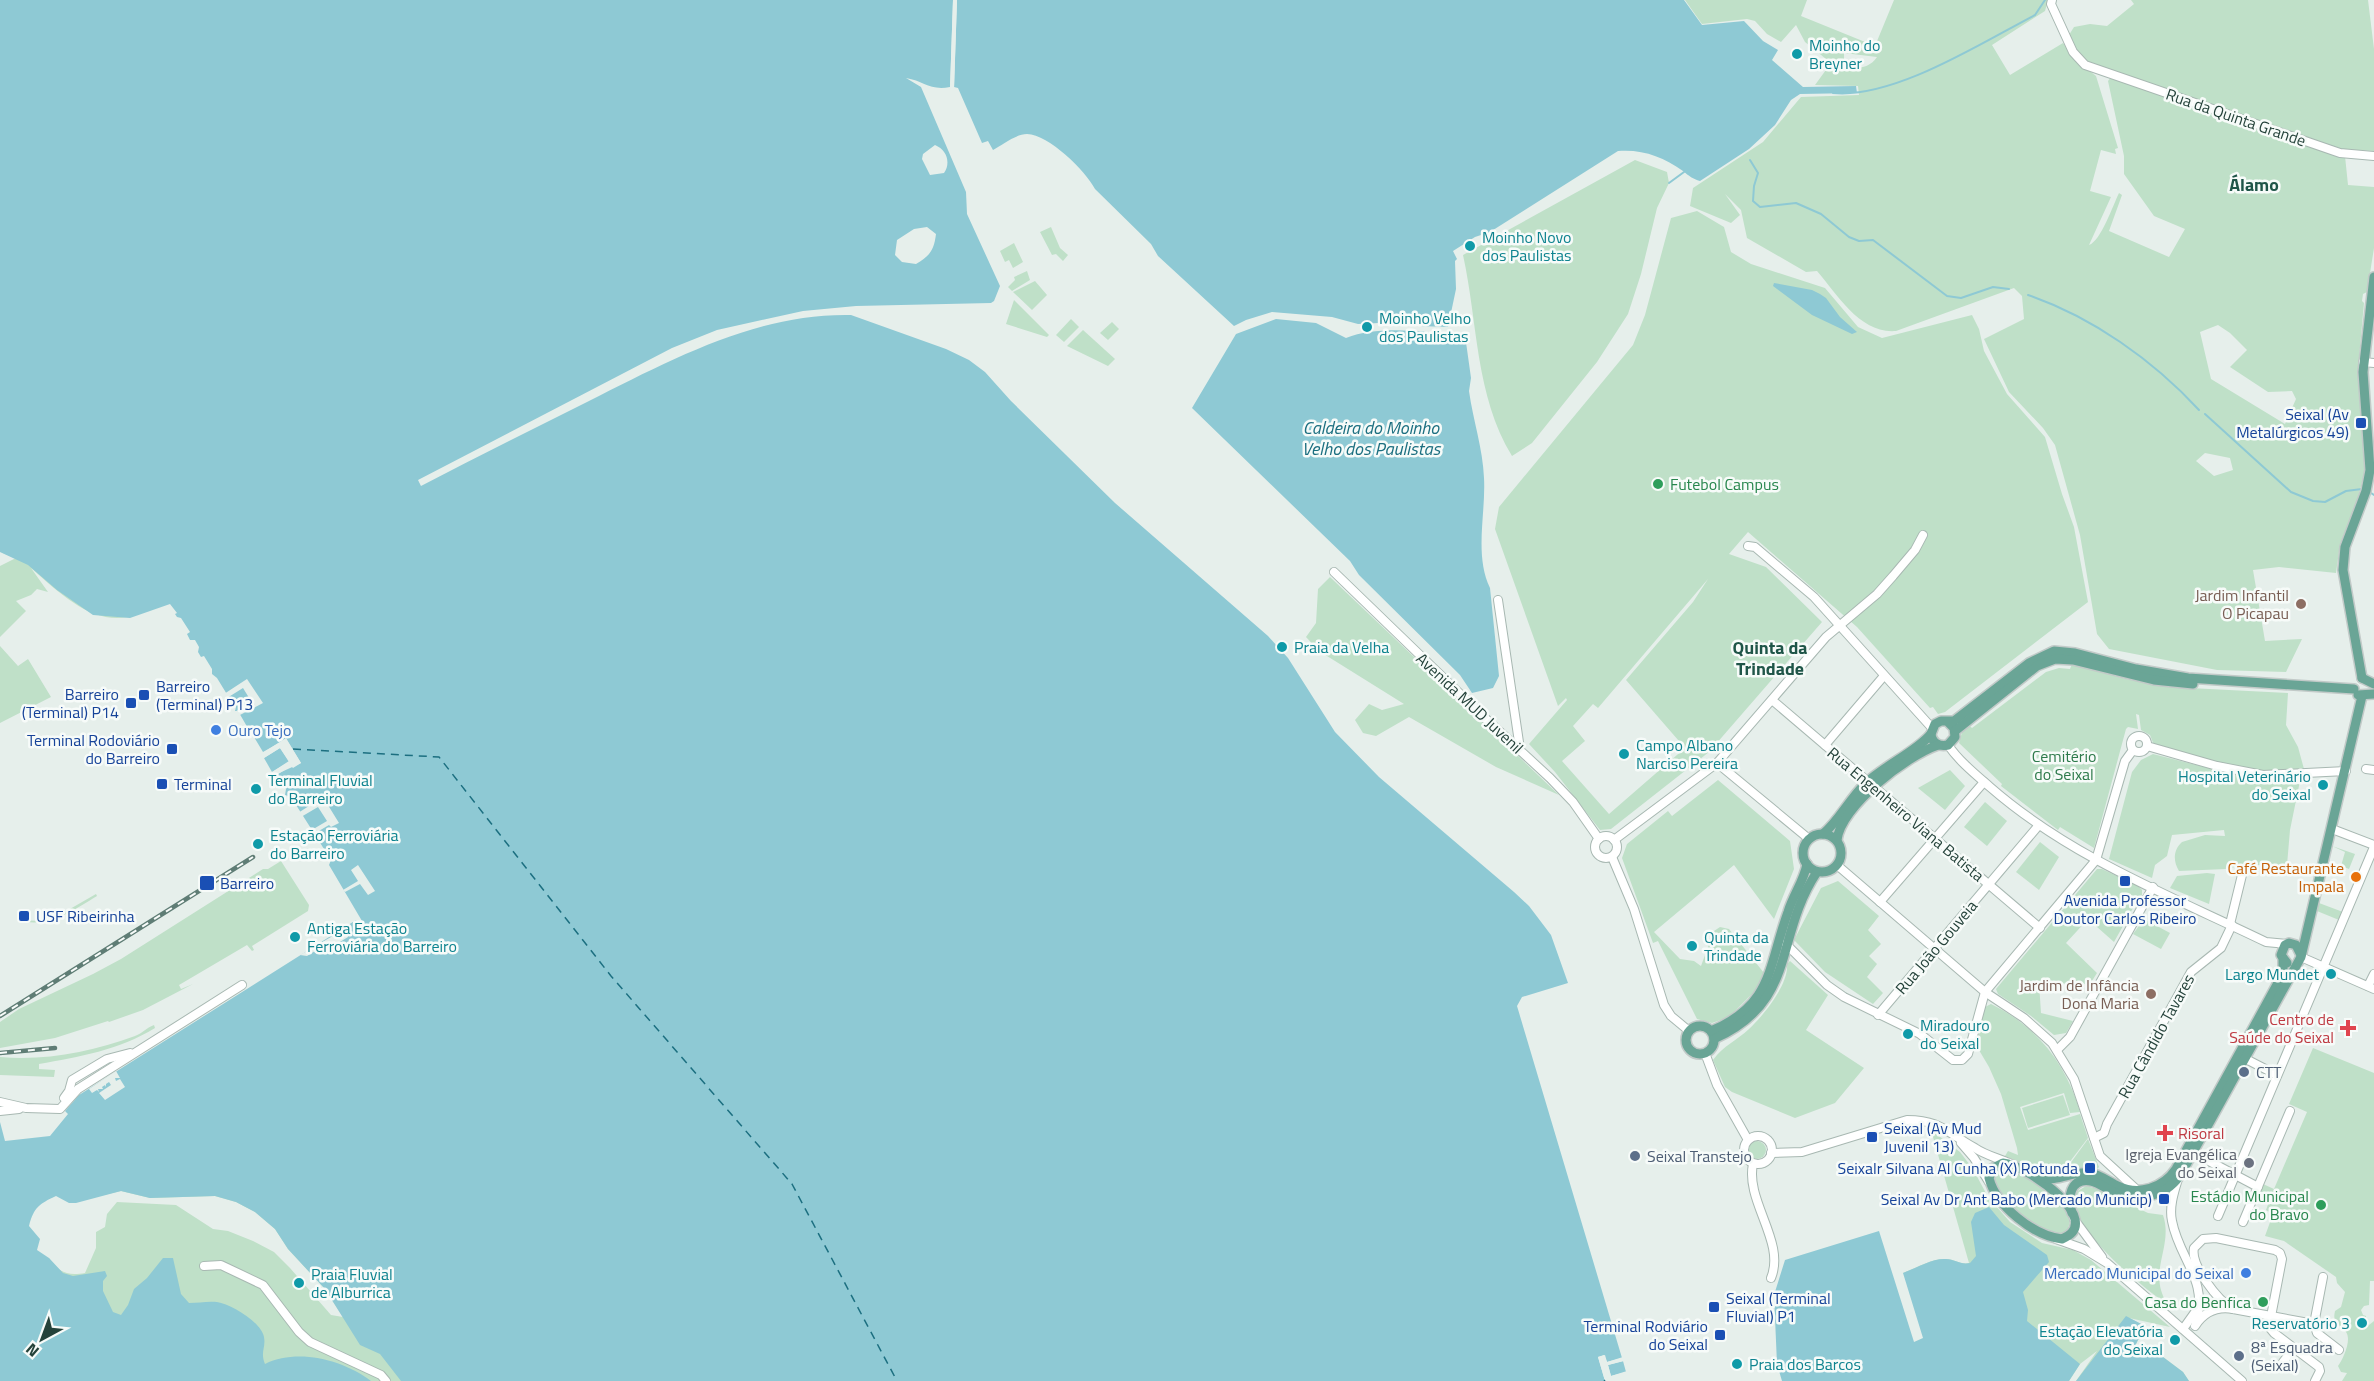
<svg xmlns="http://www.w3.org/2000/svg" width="2374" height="1381" viewBox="0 0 2374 1381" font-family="'Titillium Web',sans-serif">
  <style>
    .green { fill: #bfe0c8; fill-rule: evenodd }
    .water { fill: #8ec9d4; fill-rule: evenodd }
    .pier { fill: #e6efeb }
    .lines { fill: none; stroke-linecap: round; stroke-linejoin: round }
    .stream { stroke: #8ec9d4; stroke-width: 2 }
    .ferry { stroke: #1c6f80; stroke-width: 1.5; stroke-dasharray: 8 6; stroke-linecap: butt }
    .minor-casing { stroke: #a8b8b2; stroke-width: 10 }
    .major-casing { stroke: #c2cac8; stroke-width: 12 }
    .minor { stroke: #fff; stroke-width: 8 }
    .major { stroke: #6aa596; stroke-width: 9 }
    .rail-casing { stroke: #5f7d75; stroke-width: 4.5 }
    .rail { stroke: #f7fbf9; stroke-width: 2; stroke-dasharray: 7; stroke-linecap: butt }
    .culture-dot { fill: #0f9aa8; stroke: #f7fbf9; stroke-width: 2 }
    .transit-dot { fill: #1a4fb4; stroke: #f7fbf9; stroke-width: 2 }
    .leisure-dot { fill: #2e9e5b; stroke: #f7fbf9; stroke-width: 2 }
    .education-dot { fill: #8d6e63; stroke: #f7fbf9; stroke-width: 2 }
    .shop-dot { fill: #3f7fe0; stroke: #f7fbf9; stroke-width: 2 }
    .food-dot { fill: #e8710a; stroke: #f7fbf9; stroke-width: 2 }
    .health-dot { fill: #e0444e; stroke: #f7fbf9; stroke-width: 2 }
    .service-dot { fill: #5c6f8a; stroke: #f7fbf9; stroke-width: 2 }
    .worship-dot { fill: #6b7280; stroke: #f7fbf9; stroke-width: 2 }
    .labels { text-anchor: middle; stroke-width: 5; stroke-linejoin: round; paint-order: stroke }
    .culture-label { font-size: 16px; fill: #0d838f; stroke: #f7fbf9; text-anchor: start }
    .street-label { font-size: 16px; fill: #24423a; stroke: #f7fbf9 }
    .transit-label { font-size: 16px; fill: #164399; stroke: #f7fbf9; text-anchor: end }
    .leisure-label { font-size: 16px; fill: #27864d; stroke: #f7fbf9; text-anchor: end }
    .education-label { font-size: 16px; fill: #785e54; stroke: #f7fbf9; text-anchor: end }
    .shop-label { font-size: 16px; fill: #366cbe; stroke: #f7fbf9; text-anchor: start }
    .park-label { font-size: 16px; fill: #2d7a4b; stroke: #f7fbf9 }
    .food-label { font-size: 16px; fill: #c56008; stroke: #f7fbf9; text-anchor: end }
    .health-label { font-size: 16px; fill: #be3a42; stroke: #f7fbf9; text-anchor: end }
    .service-label { font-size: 16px; fill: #4e5e75; stroke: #f7fbf9; text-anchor: start }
    .worship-label { font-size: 16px; fill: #5b616d; stroke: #f7fbf9; text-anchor: end }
    .neighbourhood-label { font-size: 18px; font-weight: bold; fill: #1f5548; stroke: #f7fbf9 }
    .water-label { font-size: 18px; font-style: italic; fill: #1c6f80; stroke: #f7fbf9 }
  </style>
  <rect width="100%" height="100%" fill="#e6efeb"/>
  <g class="green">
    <path d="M 1685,0 L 1807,0 L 1801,16 L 1875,46 L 1894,0 L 2048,0 L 2045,11 L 1992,45 L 2010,75 L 2063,43 L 2076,60 L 2096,76 L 2118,148 L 2115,149 L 2116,154 L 2101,150 L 2090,191 L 2111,197 L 2089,245 C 2101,241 2113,205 2119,193 L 2122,195 L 2109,231 L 2169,257 L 2185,229 L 2154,216 L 2124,174 L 2124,156 L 2108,81 L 2111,77 L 2345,156 L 2348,185 L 2374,187 L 2374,248 L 2367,292 L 2363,294 L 2362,301 L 2364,303 L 2358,369 L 2365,470 L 2357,502 L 2340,544 L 2336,573 L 2279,567 L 2253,570 L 2265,641 L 2302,639 L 2286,672 L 2217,670 L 2109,649 L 2097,634 L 2080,535 L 2055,445 L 2043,428 L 2009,392 L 1984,339 L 2024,319 L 2022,296 L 2014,288 L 1896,331 C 1860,334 1838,295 1817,271 L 1806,272 L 1747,238 L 1741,210 L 1725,194 L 1740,215 L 1731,223 L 1690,206 L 1693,188 L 1763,142 L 1801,97 L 1859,95 L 1858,86 L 1815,85 L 1831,63 L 1805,42 L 1796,25 L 1781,42 L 1767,34 L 1755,21 L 1747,19 L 1702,24 ZM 1844,53 L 1877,57 C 1870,68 1856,70 1844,67 ZM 2218,325 L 2230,333 L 2247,350 L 2230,367 L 2268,392 L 2292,391 L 2296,399 L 2285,424 L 2211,379 L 2200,332 ZM 2205,453 L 2230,458 L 2233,470 L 2214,476 L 2196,461 Z"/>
    <polygon points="2131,0 2368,0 2374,49 2374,151 2340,149 2085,61 2076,52 2069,35 2074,27 2090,24 2107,26 2134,4"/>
    <path d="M 1635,160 L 1667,172 L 1669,183 L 1657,208 L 1641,274 L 1628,314 L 1597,362 L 1532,443 L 1512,456 C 1475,395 1478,323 1463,255 Z"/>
    <path d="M 1697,211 L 1724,227 L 1731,252 L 1751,264 L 1825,288 L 1858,327 L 1882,338 L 1972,315 L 1979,329 L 1984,351 L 2007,394 L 2045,437 L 2062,494 L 2074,527 L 2088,602 L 1945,712 L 1938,714 L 1933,707 L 1930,708 L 1857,627 L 1748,532 L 1729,554 L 1766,567 L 1822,622 L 1709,752 L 1611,829 L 1600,830 L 1555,772 L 1529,744 L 1567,700 L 1566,698 L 1558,706 L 1495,529 L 1499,507 L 1633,345 L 1645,315 L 1671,218 ZM 1708,579 L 1693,602 L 1626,680 L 1685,748 L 1609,814 L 1562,761 L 1585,741 L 1573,726 L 1593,704 L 1598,708 Z"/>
    <polygon points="1051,227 1060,248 1068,255 1063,261 1056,254 1052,255 1040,232"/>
    <polygon points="1014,243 1023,262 1013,268 1009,260 1005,262 1000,251"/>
    <polygon points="1027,271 1030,280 1012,291 1008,287 1015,280 1014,277"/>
    <polygon points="1035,281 1047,295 1032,310 1013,292"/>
    <polygon points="1014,300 1049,335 1047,337 1006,324"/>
    <polygon points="1071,319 1079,327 1064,342 1056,335"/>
    <polygon points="1112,322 1119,329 1108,340 1100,333"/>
    <polygon points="1083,330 1115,359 1108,366 1067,346"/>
    <path d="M 0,552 L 162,602 C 108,639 73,605 31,568 L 48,592 L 37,589 L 31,595 L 16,601 L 26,611 L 0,637 L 0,566 L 16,558 Z"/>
    <polygon points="1330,577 1559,795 1496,767 1409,717 1376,736 1363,733 1355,720 1369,704 1382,710 1404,704 1319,651 1306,637 1316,623 1318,589"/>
    <polygon points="0,646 18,666 28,659 51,697 0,723"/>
    <polygon points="2072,664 2126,679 2170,687 2288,693 2286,725 2298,747 2304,769 2249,772 2154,745 2150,735 2141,730 2139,715 2136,714 2138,729 2128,727 2126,729 2094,848 2060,827 2058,830 2001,786 2002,784 1959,743 1962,732 1969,725 1972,728 2046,672 2059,668 2070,669"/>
    <path d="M 2153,754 L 2244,777 L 2277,779 L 2301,776 L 2290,830 L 2287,865 L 2244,865 L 2226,869 L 2179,871 C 2173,861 2173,850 2182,842 L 2205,835 L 2225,836 L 2224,830 L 2172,835 L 2167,856 L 2155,865 L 2152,878 L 2109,859 L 2132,772 L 2141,760 Z"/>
    <polygon points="1950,770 1965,786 1945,810 1918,788"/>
    <polygon points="1718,780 1790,841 1794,869 1774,919 1734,865 1654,932 1680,959 1694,961 1701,966 1714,931 1720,927 1729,929 1764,973 1756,990 1729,1017 1712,1023 1697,1019 1658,941 1653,943 1622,858 1627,844 1668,811 1672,816"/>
    <polygon points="1985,802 2007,821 1987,846 1964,827"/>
    <polygon points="2040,842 2059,857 2039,890 2016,872"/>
    <polygon points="2332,846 2355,854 2349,869 2341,866 2345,852"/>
    <polygon points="281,861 309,905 308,911 252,946 254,950 252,951 247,945 179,985 181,989 193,984 143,1010 109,1022 108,1021 55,1038 0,1048 0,1022 19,1009 93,974 121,959 263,869 268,869"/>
    <polygon points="2097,869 2102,869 2138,886 2142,890 2142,895 2137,901 2114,942 2088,919 2066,943 2097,973 2090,984 2039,983 2041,1013 2073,1021 2066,1033 2054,1035 2031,1016 1998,994 1996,989"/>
    <polygon points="2207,873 2215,874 2209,904 2170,888 2177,876"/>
    <polygon points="1838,881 1879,916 1868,930 1881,944 1869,956 1877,964 1867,977 1883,993 1873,1004 1825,972 1794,940 1821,888"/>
    <path d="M 96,894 L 97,896 C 72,911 48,929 18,920 L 40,921 L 56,917 Z"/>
    <polygon points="2319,903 2343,912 2339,920 2317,911"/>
    <polygon points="2144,919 2170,933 2161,949 2133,934"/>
    <path d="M 1790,961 L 1828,995 L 1806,1030 L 1864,1068 L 1835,1103 L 1795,1118 L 1732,1092 L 1725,1087 L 1713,1060 C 1724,1045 1736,1041 1749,1029 C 1764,1015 1789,984 1787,964 Z"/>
    <path d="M 1991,1004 C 2036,1026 2066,1063 2080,1112 L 2070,1113 L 2064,1093 L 2020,1107 L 2028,1130 L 2080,1114 L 2088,1138 L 2062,1172 L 2044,1174 L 2005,1156 L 2008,1151 L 2018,1155 L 2017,1148 L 2001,1094 L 1989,1067 L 1976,1045 L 1985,1007 Z"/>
    <path d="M 154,1025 L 155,1028 C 119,1050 79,1057 39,1064 L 39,1069 L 55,1070 L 54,1077 L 0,1075 L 0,1057 C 45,1061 92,1052 135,1036 C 143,1033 146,1028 154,1025 Z"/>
    <path d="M 2313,1048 L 2374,1073 L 2374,1281 L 2370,1281 L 2369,1305 L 2364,1306 L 2361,1310 L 2363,1315 L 2366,1316 L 2366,1321 L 2369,1325 L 2374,1321 L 2374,1381 L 2342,1381 L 2347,1373 L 2341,1372 L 2338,1366 C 2343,1359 2352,1340 2346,1332 C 2339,1323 2332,1324 2335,1311 L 2341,1307 L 2345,1292 L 2337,1283 L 2336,1277 L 2284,1241 L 2265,1236 L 2273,1214 L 2266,1210 L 2270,1199 L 2259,1193 L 2263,1184 L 2274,1189 L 2307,1112 L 2289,1104 Z"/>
    <polygon points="2063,1095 2070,1115 2028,1128 2022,1108"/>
    <path d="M 1931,1130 L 1960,1152 L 1973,1169 L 1988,1197 L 2010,1222 L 2042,1243 L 2073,1250 L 2091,1260 L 2170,1327 L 2129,1318 L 2145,1326 L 2134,1348 L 2137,1355 L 2151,1348 L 2183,1372 L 2189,1381 L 2076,1381 L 2097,1351 L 2080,1364 L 2069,1381 L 1903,1273 C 1916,1268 1933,1258 1946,1259 C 1955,1259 1960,1265 1969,1263 Z"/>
    <polygon points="2088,1139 2099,1167 2097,1169 2080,1167 2064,1172"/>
    <circle cx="1757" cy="1150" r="9"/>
    <path d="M 181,1153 L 478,1381 L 0,1381 L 0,1331 L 49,1258 C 59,1273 68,1276 85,1273 L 96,1248 L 96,1232 L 105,1227 L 107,1214 L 117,1202 L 176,1205 L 213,1229 L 228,1231 L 253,1241 L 274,1252 L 290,1268 L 331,1315 L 343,1317 L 325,1289 L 288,1249 L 275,1229 L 255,1212 L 236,1202 L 215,1196 L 150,1198 L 121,1191 L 69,1203 Z"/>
    <path d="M 2010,1167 C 2026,1176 2077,1202 2069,1225 C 2068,1230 2065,1233 2060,1234 C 2041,1236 1996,1200 1995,1181 C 1994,1176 1997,1173 2000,1169 Z"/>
    <path d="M 2086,1186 L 2098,1189 L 2148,1213 L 2163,1215 C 2174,1247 2146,1272 2168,1305 C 2144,1288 2063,1225 2076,1192 Z"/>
  </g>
  <g class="water">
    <path d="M 0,0 L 953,0 L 950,87 C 930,91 924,81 906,78 L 921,87 L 966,192 L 967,214 L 1000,286 L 994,301 L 991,303 L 856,306 L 803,311 L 717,330 L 672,348 L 418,480 L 421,486 C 477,457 533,429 589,401 C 671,360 757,313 851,315 L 946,349 L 969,360 L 985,372 L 1011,401 L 1115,503 L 1268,636 L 1288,658 L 1335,732 L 1379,777 L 1514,892 L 1529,906 L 1551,935 L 1568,983 L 1522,997 L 1517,1006 L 1622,1358 L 1607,1362 L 1604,1355 L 1598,1357 L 1605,1381 L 401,1381 L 380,1354 L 360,1345 L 325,1289 L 288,1249 L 275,1229 L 255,1212 L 236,1202 L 215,1196 L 150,1198 L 121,1191 L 76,1203 L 69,1203 L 56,1196 C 39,1204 34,1207 29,1226 L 40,1239 L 37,1250 L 49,1258 L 63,1273 L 73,1276 L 105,1271 L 107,1276 L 103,1281 L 103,1291 L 113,1312 L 121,1315 L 128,1305 L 134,1289 L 147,1278 L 163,1258 L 173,1258 L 181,1294 L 189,1303 C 198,1303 208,1301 217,1302 C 231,1304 261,1322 264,1337 C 266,1348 260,1352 265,1364 C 298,1348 343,1360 371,1381 L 0,1381 L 0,1122 L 5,1141 L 50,1136 L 68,1114 L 65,1111 L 79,1095 L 356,920 L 358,924 L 362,921 L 329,865 L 331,860 L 291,797 L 285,795 L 286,789 L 277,774 L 301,763 L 286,739 L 263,752 L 254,737 L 248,735 L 249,730 L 238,711 L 235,711 L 236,707 L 232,700 L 227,698 L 228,696 L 217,678 L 212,674 L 212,669 L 204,656 L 201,657 L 198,652 L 199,647 L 195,640 L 190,640 L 187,634 L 190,632 L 181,618 L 177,617 L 175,614 L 177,613 L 170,604 L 130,618 L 93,615 L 57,590 L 28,565 L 0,552 ZM 935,145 C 947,150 951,163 944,173 L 930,175 L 922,159 L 923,154 ZM 927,227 L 936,234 C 934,250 930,256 916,264 L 902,262 L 895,255 L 897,240 L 914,229 Z"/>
    <path d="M 957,0 L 1684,0 L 1702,25 L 1744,21 L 1763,41 L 1778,50 L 1772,60 L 1803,87 L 1856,86 L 1857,93 L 1800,94 L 1791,100 L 1775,125 L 1749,149 L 1700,181 C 1693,179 1689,176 1683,171 C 1663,157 1643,149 1618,151 L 1490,232 L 1475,237 L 1453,251 L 1457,259 L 1455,261 L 1456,289 L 1448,327 L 1419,326 L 1400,322 L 1358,324 L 1332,317 L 1272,312 L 1246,320 L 1234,326 L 1158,256 L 1151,244 L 1095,189 C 1085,170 1049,135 1027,134 C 1016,134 1002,145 993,150 L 988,141 L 982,143 L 958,88 L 954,87 Z"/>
    <polygon points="1774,283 1812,290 1820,294 1826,298 1840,317 1857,332 1852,334 1812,315 1773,286"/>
    <path d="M 1276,319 L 1316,323 L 1346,338 C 1381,324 1427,333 1465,335 L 1471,378 L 1469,391 C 1473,420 1483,449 1484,478 C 1486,513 1474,555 1490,588 L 1499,676 L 1493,688 L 1472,693 L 1460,675 L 1359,575 L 1350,561 L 1192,408 L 1236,334 Z"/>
    <polygon points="280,748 289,762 272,772 264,758"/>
    <path d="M 1989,1207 L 2004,1225 L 2047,1255 L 2049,1262 L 2023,1292 L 2028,1310 L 2027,1321 L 2080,1364 L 2069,1381 L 1782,1381 L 1777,1364 L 1774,1295 L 1785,1260 L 1879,1231 L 1914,1342 L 1923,1338 L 1903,1273 C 1916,1268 1933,1258 1946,1259 C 1955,1259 1960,1265 1970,1263 L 1976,1256 L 1971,1222 L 1975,1213 Z"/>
    <polygon points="2126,1316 2145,1326 2134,1348 2137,1355 2151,1348 2183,1372 2189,1381 2076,1381"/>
    <polygon points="1623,1361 1626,1372 1611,1376 1608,1365"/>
  </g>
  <g class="pier">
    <polygon points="953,0 957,0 954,90 950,90"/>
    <polygon points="247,679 263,703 238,716 235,712 251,701 243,688 227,698 224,694"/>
    <polygon points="286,738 301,763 293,768 291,766 275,776 272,772 289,761 280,748 264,758 261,754"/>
    <polygon points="323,797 339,823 331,827 329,825 312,835 310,831 327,821 318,807 301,817 298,813"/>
    <polygon points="358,865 375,891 368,895 360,884 345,892 343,890 358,881 351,870"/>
    <polygon points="343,930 347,932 348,937 327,950 323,946 307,956 300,955"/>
    <polygon points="116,1071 120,1078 115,1078 116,1081 120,1079 125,1087 105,1100 99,1093 111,1085 109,1082 106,1084 106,1087 105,1085 102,1087 103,1089 98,1089 99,1092 97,1090 92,1093 89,1089"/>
    <polygon points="1605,1355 1607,1362 1623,1357 1623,1359 1624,1361 1608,1365 1611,1376 1627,1371 1628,1375 1609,1381 1602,1359 1608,1381 1605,1381 1598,1357"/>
  </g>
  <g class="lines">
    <g class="stream">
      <path d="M 1833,93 C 1894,99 1981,43 2035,15 L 2045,0"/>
      <polyline points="1750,160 1758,173 1754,186 1753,201 1760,207 1796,203 1821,214 1849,237 1859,241 1873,240 1947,296 1961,298 1993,287 2009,289"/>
      <polyline points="1669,183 1684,172"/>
      <path d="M 2028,295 C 2092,317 2153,360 2199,410"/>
      <polyline points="2205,414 2291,492 2313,501 2325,502 2346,491 2362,489"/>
      <polyline points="2371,493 2374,495"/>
    </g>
    <g class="ferry">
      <polyline points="293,749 439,757 611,976 792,1184 897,1381"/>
      <polyline points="1604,1381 1605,1380"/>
    </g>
    <g class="minor-casing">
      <g id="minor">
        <polyline points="2052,0 2051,4 2073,52 2085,65 2340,153 2374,156"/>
        <polyline points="2363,362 2374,363"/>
        <polyline points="1748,546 1755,547 1814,597 1932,728"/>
        <polyline points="1334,572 1485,718 1550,778 1573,802 1599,839"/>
        <polyline points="1498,600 1520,749"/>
        <polyline points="1772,700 2040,928"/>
        <circle cx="2139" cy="744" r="8"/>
        <polyline points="1825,745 1883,677"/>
        <path d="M 1948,745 C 1959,761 1975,774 1990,787 C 2070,857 2171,896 2266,942 L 2287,944"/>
        <polyline points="2147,746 2217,766 2263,775 2346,771"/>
        <polyline points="1717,763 1809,839"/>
        <polyline points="2366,769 2374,770"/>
        <polyline points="2332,829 2374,845"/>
        <circle cx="1606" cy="847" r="11"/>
        <polyline points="1614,840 1717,763 1826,637 1877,594 1893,576 1915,550 1923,535"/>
        <polyline points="1612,857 1634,909 1664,1005 1671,1016 1689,1031"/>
        <polyline points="1837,865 1985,992 2024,1018 2052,1043 2074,1079 2100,1156 2137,1190"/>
        <polyline points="1880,902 1984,782"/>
        <polyline points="2230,924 2242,875"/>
        <polyline points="1785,943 1827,985 1844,997 1920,1034 1953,1060 1962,1060 1968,1054 1985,992 2096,860 2125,761 2133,750"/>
        <polyline points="2301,957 2374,989"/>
        <polyline points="2368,986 2374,974"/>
        <polyline points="1878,1015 2039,825"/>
        <polyline points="2057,1050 2070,1037 2153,887"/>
        <polyline points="1705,1053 1717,1085 1748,1140"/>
        <polyline points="2240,1056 2277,1075"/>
        <polyline points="64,1098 69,1091 72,1080 107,1059 130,1053"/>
        <polyline points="0,1102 26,1108 60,1109 78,1089 242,985"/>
        <polyline points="0,1111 19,1109"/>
        <circle cx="1758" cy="1150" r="14"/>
        <polyline points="2094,1138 2104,1133 2107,1124 2191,972 2221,948 2232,925"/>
        <polyline points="1961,1143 1974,1158 1989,1182"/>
        <polyline points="2188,1150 2258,1187"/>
        <path d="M 1771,1153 L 1802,1152 L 1907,1120 C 1941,1120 1947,1133 1975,1148 C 1985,1155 1998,1158 2009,1163"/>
        <path d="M 1753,1164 C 1745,1201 1786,1242 1771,1278"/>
        <path d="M 2178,1179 C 2174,1192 2169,1207 2172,1221 C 2179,1259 2209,1280 2196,1323"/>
        <polyline points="2218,1216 2374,847"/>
        <polyline points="2074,1219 2102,1257"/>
        <polyline points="2243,1222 2290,1111"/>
        <polyline points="2056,1239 2084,1249 2107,1263 2242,1381"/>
        <polyline points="204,1266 221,1265 263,1285 299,1332 310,1342 381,1375 386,1381"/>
        <path d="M 2233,1309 C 2218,1301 2190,1265 2194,1248 L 2203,1239 L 2216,1238 L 2275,1250 L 2280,1253 L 2282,1259 L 2269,1327 L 2274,1333 L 2319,1367 L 2320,1371 L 2315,1381"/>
        <polyline points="2314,1324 2323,1277"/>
        <path d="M 2195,1326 C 2204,1312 2216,1306 2233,1309 L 2314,1324 L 2317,1333 L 2339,1350"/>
        <polyline points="2183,1329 2198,1308"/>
        <polyline points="2283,1362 2294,1348"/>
      </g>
    </g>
    <g class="major-casing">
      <g id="major">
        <polyline points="2362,678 2343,570 2345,547 2366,491 2370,470 2363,372 2374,277"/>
        <polyline points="2362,678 2374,684"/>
        <polyline points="2358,695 2374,694"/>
        <path d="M 1948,722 L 1954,728 L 1955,737 L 1948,745 C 1939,747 1932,743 1931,734 L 1935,724 L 1941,721 L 1954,721 L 2029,663 L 2054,651 L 2075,653 L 2136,669 L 2188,678 L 2354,689"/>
        <polyline points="1955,731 2037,666 2055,659 2073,660 2154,680 2193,684"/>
        <circle cx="1822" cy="853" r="19"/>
        <path d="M 1823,834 C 1839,821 1850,798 1866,783 C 1885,765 1916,752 1931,734"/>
        <path d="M 1837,840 C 1841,806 1906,756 1938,745"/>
        <polyline points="2287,963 2281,955 2285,945 2289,943 2296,945 2301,955"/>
        <circle cx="1700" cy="1040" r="14"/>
        <path d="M 1711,1031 C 1773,1005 1768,967 1788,912 C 1793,895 1804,881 1807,864"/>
        <path d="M 1714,1039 C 1799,1001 1773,938 1817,872"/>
        <path d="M 2003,1163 C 2027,1165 2107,1221 2062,1239 C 2034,1236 1996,1206 1989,1178 L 1993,1168 Z"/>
        <path d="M 2038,1177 C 2059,1183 2070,1171 2089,1173 C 2099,1174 2109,1182 2118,1186 C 2139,1196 2163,1188 2176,1169 L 2279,981 L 2283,969 L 2283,960"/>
        <path d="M 2072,1213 C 2067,1198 2070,1177 2091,1181 C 2100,1183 2108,1190 2116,1193 C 2140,1203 2169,1195 2182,1172 L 2301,957 L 2362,696"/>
      </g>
    </g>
    <use href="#minor" class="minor"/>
    <use href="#major" class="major"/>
    <g class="rail-casing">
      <g id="rail">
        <polyline points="0,1016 253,857"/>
        <polyline points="0,1053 55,1048"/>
      </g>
    </g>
    <use href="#rail" class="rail"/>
  </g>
  <g class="culture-dot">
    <circle cx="1797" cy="54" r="6"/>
    <circle cx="1470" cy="246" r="6"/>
    <circle cx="1367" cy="327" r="6"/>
    <circle cx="1282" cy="647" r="6"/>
    <circle cx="1624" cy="754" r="6"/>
    <circle cx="2323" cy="785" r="6"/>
    <circle cx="256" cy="789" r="6"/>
    <circle cx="258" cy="844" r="6"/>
    <circle cx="295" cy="937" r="6"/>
    <circle cx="1692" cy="946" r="6"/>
    <circle cx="2331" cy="974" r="6"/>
    <circle cx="1908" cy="1034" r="6"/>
    <circle cx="299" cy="1283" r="6"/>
    <circle cx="2362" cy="1323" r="6"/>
    <circle cx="2175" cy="1340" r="6"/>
    <circle cx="1737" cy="1364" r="6"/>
  </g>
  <g class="transit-dot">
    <rect x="2355" y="417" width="12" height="12" rx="3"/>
    <rect x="138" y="689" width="12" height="12" rx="3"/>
    <rect x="125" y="697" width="12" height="12" rx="3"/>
    <rect x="166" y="743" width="12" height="12" rx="3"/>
    <rect x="156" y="778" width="12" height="12" rx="3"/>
    <rect x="2119" y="875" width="12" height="12" rx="3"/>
    <rect x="199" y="875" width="16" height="16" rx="3"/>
    <rect x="18" y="910" width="12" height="12" rx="3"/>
    <rect x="1866" y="1131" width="12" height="12" rx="3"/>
    <rect x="2084" y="1162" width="12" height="12" rx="3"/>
    <rect x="2158" y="1193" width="12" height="12" rx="3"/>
    <rect x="1708" y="1301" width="12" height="12" rx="3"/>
    <rect x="1714" y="1329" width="12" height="12" rx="3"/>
  </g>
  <g class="leisure-dot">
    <circle cx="1658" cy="484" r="6"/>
    <circle cx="2321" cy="1205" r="6"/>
    <circle cx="2263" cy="1302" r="6"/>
  </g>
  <g class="education-dot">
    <circle cx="2301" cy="604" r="6"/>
    <circle cx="2151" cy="994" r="6"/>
  </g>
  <g class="shop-dot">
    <circle cx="216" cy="730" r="6"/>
    <circle cx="2246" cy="1273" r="6"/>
  </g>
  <circle class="food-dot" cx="2356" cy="877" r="6"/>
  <g class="health-dot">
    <path d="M2345 1019h6v6h6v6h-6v6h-6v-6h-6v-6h6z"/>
    <path d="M2162 1124h6v6h6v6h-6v6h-6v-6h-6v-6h6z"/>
  </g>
  <g class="service-dot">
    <circle cx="2244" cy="1072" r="6"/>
    <circle cx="1635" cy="1156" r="6"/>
    <circle cx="2239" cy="1356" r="6"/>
  </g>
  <circle class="worship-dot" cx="2249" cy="1163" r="6"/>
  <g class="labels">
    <g class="culture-label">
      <text x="1809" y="51">Moinho do<tspan x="1809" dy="18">Breyner</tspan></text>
      <text x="1482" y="243">Moinho Novo<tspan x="1482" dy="18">dos Paulistas</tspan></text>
      <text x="1379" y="324">Moinho Velho<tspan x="1379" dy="18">dos Paulistas</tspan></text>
      <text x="1294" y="653">Praia da Velha</text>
      <text x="1636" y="751">Campo Albano<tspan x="1636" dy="18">Narciso Pereira</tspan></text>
      <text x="2311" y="782" text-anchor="end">Hospital Veterinário<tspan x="2311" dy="18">do Seixal</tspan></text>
      <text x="268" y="786">Terminal Fluvial<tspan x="268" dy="18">do Barreiro</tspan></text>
      <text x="270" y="841">Estação Ferroviária<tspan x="270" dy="18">do Barreiro</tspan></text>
      <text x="307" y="934">Antiga Estação<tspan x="307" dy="18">Ferroviária do Barreiro</tspan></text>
      <text x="1704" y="943">Quinta da<tspan x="1704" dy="18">Trindade</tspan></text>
      <text x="2319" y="980" text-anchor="end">Largo Mundet</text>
      <text x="1920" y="1031">Miradouro<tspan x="1920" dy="18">do Seixal</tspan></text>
      <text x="311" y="1280">Praia Fluvial<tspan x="311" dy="18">de Alburrica</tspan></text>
      <text x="2350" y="1329" text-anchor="end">Reservatório 3</text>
      <text x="2163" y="1337" text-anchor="end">Estação Elevatória<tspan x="2163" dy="18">do Seixal</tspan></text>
      <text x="1749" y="1370">Praia dos Barcos</text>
    </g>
    <g class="street-label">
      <text transform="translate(2236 117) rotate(19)" y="6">Rua da Quinta Grande</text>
      <text transform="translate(1470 703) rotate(43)" y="6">Avenida MUD Juvenil</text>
      <text transform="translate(1906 814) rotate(40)" y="6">Rua Engenheiro Viana Batista</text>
      <text transform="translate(1936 947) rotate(-50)" y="6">Rua João Gouveia</text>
      <text transform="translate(2156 1036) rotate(-61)" y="6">Rua Cândido Tavares</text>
    </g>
    <g class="transit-label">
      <text x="2349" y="420">Seixal (Av<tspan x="2349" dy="18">Metalúrgicos 49)</tspan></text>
      <text x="156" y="692" text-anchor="start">Barreiro<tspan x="156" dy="18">(Terminal) P13</tspan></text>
      <text x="119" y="700">Barreiro<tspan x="119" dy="18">(Terminal) P14</tspan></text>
      <text x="160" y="746">Terminal Rodoviário<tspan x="160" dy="18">do Barreiro</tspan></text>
      <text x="174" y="790" text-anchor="start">Terminal</text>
      <text x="220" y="889" text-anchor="start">Barreiro</text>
      <text x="2125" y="906" text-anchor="middle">Avenida Professor<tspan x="2125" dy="18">Doutor Carlos Ribeiro</tspan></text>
      <text x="36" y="922" text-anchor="start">USF Ribeirinha</text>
      <text x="1884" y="1134" text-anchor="start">Seixal (Av Mud<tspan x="1884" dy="18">Juvenil 13)</tspan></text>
      <text x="2078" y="1174">Seixalr Silvana Al Cunha (X) Rotunda</text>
      <text x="2152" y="1205">Seixal Av Dr Ant Babo (Mercado Municip)</text>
      <text x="1726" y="1304" text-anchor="start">Seixal (Terminal<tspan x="1726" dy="18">Fluvial) P1</tspan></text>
      <text x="1708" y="1332">Terminal Rodviário<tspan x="1708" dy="18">do Seixal</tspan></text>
    </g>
    <g class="leisure-label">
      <text x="1670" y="490" text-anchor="start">Futebol Campus</text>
      <text x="2309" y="1202">Estádio Municipal<tspan x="2309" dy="18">do Bravo</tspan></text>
      <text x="2251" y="1308">Casa do Benfica</text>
    </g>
    <g class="education-label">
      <text x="2289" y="601">Jardim Infantil<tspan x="2289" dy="18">O Picapau</tspan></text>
      <text x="2139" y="991">Jardim de Infância<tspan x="2139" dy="18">Dona Maria</tspan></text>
    </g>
    <g class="shop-label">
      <text x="228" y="736">Ouro Tejo</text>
      <text x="2234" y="1279" text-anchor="end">Mercado Municipal do Seixal</text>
    </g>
    <g class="park-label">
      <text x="2064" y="762">Cemitério<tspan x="2064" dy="18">do Seixal</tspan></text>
    </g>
    <g class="food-label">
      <text x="2344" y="874">Café Restaurante<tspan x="2344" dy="18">Impala</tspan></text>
    </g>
    <g class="health-label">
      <text x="2334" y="1025">Centro de<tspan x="2334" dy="18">Saúde do Seixal</tspan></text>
      <text x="2178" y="1139" text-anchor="start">Risoral</text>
    </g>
    <g class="service-label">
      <text x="2256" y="1078">CTT</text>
      <text x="1647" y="1162">Seixal Transtejo</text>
      <text x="2251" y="1353">8ª Esquadra<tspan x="2251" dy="18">(Seixal)</tspan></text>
    </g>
    <g class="worship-label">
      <text x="2237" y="1160">Igreja Evangélica<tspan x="2237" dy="18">do Seixal</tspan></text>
    </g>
    <g class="neighbourhood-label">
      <text x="2254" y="191">Álamo</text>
      <text x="1770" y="654">Quinta da<tspan x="1770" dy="21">Trindade</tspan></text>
    </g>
    <g class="water-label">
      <text x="1371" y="434">Caldeira do Moinho<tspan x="1371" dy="21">Velho dos Paulistas</tspan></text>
    </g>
  </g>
  <g transform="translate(42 1339) rotate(221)" stroke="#f7fbf9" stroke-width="4.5" paint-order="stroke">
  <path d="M0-4.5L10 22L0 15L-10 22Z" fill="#24423a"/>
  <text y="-9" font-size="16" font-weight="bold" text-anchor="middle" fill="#24423a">N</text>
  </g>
</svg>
